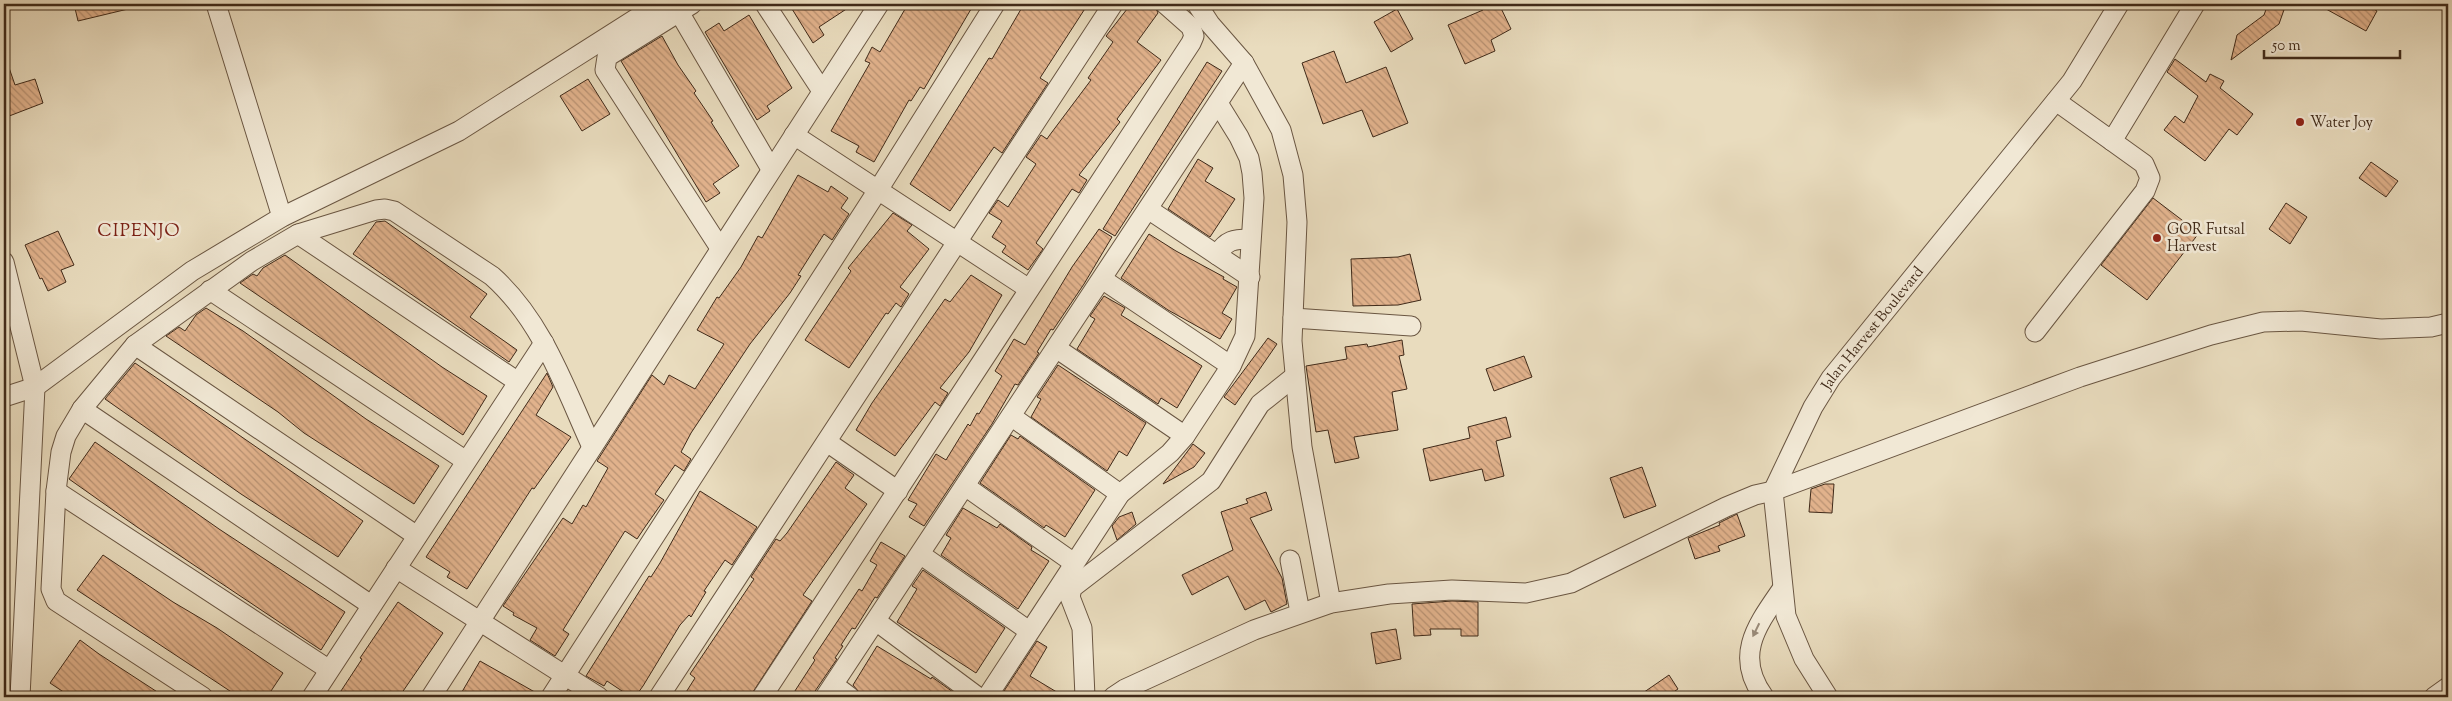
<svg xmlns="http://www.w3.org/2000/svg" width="2452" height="701" viewBox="0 0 2452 701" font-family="'Sorts Mill Goudy',serif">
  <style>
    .building { fill: url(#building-back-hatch); stroke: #402a19 }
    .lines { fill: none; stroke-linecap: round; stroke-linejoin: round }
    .minor-casing { stroke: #6a5642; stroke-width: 21 }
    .minor { stroke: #f1e8d5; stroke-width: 19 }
    .oneway { fill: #988977 }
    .poi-dot { fill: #8f2418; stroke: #f1e8d5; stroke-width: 2 }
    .labels { text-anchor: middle; stroke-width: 5; stroke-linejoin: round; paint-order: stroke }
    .poi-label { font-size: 15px; fill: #402a19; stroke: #f1e8d5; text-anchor: start }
    .street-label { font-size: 15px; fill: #402a19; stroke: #f1e8d5 }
    .quarter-label { font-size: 18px; letter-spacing: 1px; fill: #7a1f14; stroke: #f1e8d5 }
  </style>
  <defs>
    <pattern id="building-back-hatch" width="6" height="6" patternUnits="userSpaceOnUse" patternTransform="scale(1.25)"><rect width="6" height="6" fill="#e1b28c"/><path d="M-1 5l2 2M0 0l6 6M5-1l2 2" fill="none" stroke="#b89172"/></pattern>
  </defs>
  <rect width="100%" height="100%" fill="#e9dcbe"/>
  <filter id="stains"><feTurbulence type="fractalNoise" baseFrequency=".004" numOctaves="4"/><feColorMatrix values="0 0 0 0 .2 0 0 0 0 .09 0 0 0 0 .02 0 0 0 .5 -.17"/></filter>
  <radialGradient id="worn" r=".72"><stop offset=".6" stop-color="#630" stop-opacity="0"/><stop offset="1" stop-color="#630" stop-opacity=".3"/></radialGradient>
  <g class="building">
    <polygon points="74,4 127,4 128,9 78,21"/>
    <polygon points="789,4 854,4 819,27 824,35 813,43"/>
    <polygon points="908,4 974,4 924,89 920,87 911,101 909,100 874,162 856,152 859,146 831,131 870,63 865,61 872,47 880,52"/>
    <polygon points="1024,4 1088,4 1040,78 1048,83 1002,153 994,147 950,211 910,184 989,58 992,59"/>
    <polygon points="1131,4 1154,4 1158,13 1137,42 1161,60 1117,119 1120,122 1079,175 1087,180 1079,193 1072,189 1036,243 1043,249 1028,270 1002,252 1006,246 992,237 1002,221 989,213 998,200 1008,207 1023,184 1036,164 1026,157 1041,135 1047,139 1049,136 1091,80 1088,78 1113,42 1106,36"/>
    <polygon points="1481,4 1499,4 1511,29 1491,40 1495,51 1465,64 1448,25 1483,10"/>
    <polygon points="2268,4 2286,4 2279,24 2231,60 2237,35 2264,15"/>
    <polygon points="2317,4 2365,4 2377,11 2366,31"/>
    <polygon points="1397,9 1413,39 1391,52 1374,22"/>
    <polygon points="749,15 792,88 767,106 770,111 757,120 705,32 719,23 724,31"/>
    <polygon points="662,36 678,65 696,91 694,93 713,121 711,122 739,166 713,184 720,193 706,202 621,61"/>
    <polygon points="1334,51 1346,83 1386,67 1408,123 1373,137 1362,110 1323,124 1302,63"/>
    <polygon points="4,59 6,59 15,85 35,79 43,103 4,118"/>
    <polygon points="2175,59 2206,82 2210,74 2224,81 2220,88 2253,114 2237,135 2229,129 2205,161 2164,130 2175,116 2184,123 2198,96 2167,72"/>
    <polygon points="1207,62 1222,71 1115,236 1103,229"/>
    <polygon points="588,79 610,114 582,131 560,96"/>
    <polygon points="1198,159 1213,168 1205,181 1235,199 1210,237 1168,209"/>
    <polygon points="2371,162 2398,181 2386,197 2359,178"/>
    <polygon points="798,175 828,192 831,186 848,198 841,208 849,214 832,240 824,234 798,275 801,276 790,293 750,344 691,433 681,452 691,459 684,471 675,465 655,494 664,500 645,527 637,539 625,531 563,630 569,634 555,656 530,640 537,628 513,615 514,613 503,606 563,518 572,524 583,505 586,507 608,468 597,461 652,375 664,385 669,375 695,389 724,344 697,330 717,297 719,298 741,267 758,236 762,238"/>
    <polygon points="2153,198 2199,233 2147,300 2101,265"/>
    <polygon points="2286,203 2307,217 2290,244 2269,229"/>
    <polygon points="893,213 912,225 907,231 929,249 900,287 909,294 901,307 896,303 888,314 886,313 849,368 805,340 851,271 848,268"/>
    <polygon points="385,221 487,294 470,317 517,350 509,362 353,254 376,222"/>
    <polygon points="1099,229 1112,237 1084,284 1053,330 1051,329 1037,352 1039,353 1018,385 1015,384 992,424 924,526 909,517 917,504 908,500 936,454 946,460 968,424 970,426 977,413 979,414 1002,376 995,371 1014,339 1025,345 1072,267"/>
    <polygon points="58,231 74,265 61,270 66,282 48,291 42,278 40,279 25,245"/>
    <polygon points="1149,234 1176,251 1224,277 1223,279 1237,287 1222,313 1232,319 1220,339 1168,310 1121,278"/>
    <polygon points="1410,254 1421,300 1398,305 1353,306 1351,259 1398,257"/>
    <polygon points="285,255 442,367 487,396 463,435 240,283 253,274 257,276 263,268"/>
    <polygon points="971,275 1002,295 969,352 940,388 948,393 940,406 935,402 895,456 856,430 872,403 945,299 950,302"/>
    <polygon points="1104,296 1125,308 1121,315 1202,366 1177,408 1161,398 1158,404 1077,349 1095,319 1090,316"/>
    <polygon points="206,308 243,331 366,419 439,466 414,504 304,433 278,412 166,336 179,327 185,331 196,315"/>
    <polygon points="1268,338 1277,344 1235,405 1224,397"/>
    <polygon points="1402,340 1404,355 1399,356 1407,389 1392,392 1398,430 1354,437 1359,458 1335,463 1328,430 1316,432 1306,366 1347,359 1345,347 1367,344 1368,347"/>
    <polygon points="1524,356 1532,377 1494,391 1486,369"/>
    <polygon points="135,363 363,521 338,557 241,494 105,399"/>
    <polygon points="1058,365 1146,423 1127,456 1119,451 1107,471 1031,417 1041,399 1037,397"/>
    <polygon points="547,373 553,387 536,415 571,437 534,489 532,488 467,589 447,577 450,572 426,557"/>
    <polygon points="1506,417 1511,437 1496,441 1504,476 1485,481 1482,469 1430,481 1423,449 1470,438 1468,427"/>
    <polygon points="1011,435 1018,439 1020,436 1095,490 1065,537 1046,525 1044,528 980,483"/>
    <polygon points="95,442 219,529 345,612 321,650 137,527 69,479"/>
    <polygon points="1193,444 1205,453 1194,467 1163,484"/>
    <polygon points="836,462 854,475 845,488 867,504 803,595 812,601 751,695 749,697 683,697 695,678 690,674 754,579 751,577 776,539 780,541 787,533"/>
    <polygon points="1642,467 1656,506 1624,518 1610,478"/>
    <polygon points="1825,484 1834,484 1832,513 1809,512 1811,489"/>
    <polygon points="700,491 757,527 732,565 725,560 704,591 706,592 691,617 689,615 680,625 643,686 635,697 631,697 607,681 604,686 586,676 649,576 651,577 660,563"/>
    <polygon points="1266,492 1272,510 1250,518 1282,578 1287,604 1271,612 1265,600 1245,610 1228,576 1192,595 1182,575 1233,550 1221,512 1248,503 1246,499"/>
    <polygon points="963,508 997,528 1000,524 1032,547 1031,550 1049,561 1018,609 941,555 951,538 946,535"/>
    <polygon points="1132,512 1136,524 1117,540 1112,526 1119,517"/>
    <polygon points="1737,514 1745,536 1718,546 1720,551 1695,559 1688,538 1720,525 1719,523"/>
    <polygon points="881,542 905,556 877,598 875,597 855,629 852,628 841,645 843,646 835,658 837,659 811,697 791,697 815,660 813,658 859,589 862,591 877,565 870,561"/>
    <polygon points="103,555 173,602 217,628 283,673 267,697 239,697 77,590"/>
    <polygon points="923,570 1005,628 976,673 897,622 917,589 912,586"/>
    <polygon points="1452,601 1478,602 1478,636 1461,636 1461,629 1430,629 1431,635 1414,636 1412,604"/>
    <polygon points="398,602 443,633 399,697 337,697 362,659 360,658"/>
    <polygon points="1396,629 1401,659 1376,664 1371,633"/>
    <polygon points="80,640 99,654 165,697 71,697 50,683"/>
    <polygon points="1037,641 1047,647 1030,676 1065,697 1000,697"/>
    <polygon points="877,646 931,679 932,677 960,697 863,697 853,685"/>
    <polygon points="480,661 540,695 540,697 459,697"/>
    <polygon points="1669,675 1678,689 1666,697 1637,697"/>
  </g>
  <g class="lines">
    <g class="minor-casing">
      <g id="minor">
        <polyline points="216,4 282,217"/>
        <polyline points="692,4 607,57 605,70 720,248"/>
        <polyline points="765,4 822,91"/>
        <polyline points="1197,4 1210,24 1244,63 1281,130 1293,175 1297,222 1292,341 1302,447 1331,603"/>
        <polyline points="679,12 771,169"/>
        <polyline points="2056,101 2112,141 2195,4"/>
        <polyline points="794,135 1029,289"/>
        <polyline points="1148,209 1250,277"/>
        <polyline points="298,234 518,382"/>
        <path d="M 1217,255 C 1226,240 1234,239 1250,239"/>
        <polyline points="4,262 35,387 20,697"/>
        <polyline points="1102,279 1231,366"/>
        <polyline points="210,290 466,461"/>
        <polyline points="1293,318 1411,326"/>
        <polyline points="2035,332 2145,191 2150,178 2144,164 2112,141"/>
        <polyline points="135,345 417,536"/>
        <polyline points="1056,348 1185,436"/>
        <polyline points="4,397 35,387 192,271 282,217 459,131 659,4"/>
        <polyline points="82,409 371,605"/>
        <polyline points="1011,416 1120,494"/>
        <polyline points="827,442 898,491"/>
        <polyline points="965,486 1074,563"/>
        <polyline points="56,491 328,669"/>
        <polyline points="920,554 1029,631"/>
        <polyline points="1290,560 1300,612"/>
        <polyline points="396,568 599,697"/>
        <polyline points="876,621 978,697"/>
        <polyline points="834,685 850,697"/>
        <path d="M 203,697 L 56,601 L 51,589 L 56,491 L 61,452 L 66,436 L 82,409 L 135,345 L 252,261 L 298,234 L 376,210 L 385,209 L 394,211 L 492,276 C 542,320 565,388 592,447"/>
        <polyline points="312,697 544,343"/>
        <polyline points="431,697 879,4"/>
        <polyline points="551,697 878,190 995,4"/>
        <polyline points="659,697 1113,4"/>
        <polyline points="762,697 1191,43 1194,36 1191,27 1165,4"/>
        <polyline points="825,697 1244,63"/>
        <polyline points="987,697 1120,494 1170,453 1185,436 1231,366 1245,336 1254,198 1252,173 1249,158 1239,137 1218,103"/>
        <polyline points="1085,697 1082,628 1070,597 1072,588 1211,481 1260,404 1295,376"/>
        <polyline points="1113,697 1125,689 1254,630 1331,603 1389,594 1452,590 1526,593 1571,583 1726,507 1755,495 1773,491 2080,377 2211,335 2263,322 2301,321 2381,329 2431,327 2448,323"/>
        <path d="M 1764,697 C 1733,655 1758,624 1782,589"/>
        <path id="s1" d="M 1828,697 L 1804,659 L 1786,616 L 1773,491 L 1813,407 L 1831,378 L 2072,81 L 2119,4"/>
        <polyline points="2434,697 2448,687"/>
      </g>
    </g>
    <use href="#minor" class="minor"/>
  </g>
  <defs><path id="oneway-solid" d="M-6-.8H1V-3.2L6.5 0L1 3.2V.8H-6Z" transform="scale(1.25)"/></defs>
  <use class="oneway" href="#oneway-solid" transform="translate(1756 630) rotate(116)"/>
  <g class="poi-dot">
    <circle cx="2300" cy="122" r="5"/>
    <circle cx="2157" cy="238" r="5"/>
  </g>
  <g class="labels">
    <g class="poi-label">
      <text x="2310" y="127">Water Joy</text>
      <text x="2167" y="234">GOR Futsal<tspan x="2167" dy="17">Harvest</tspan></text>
    </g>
    <g class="street-label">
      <text dy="5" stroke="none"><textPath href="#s1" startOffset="409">Jalan Harvest Boulevard</textPath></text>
    </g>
    <g class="quarter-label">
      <text x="139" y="236">CIPENJO</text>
    </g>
  </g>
  <rect width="2452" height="701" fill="none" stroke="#e9dcbe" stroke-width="20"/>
  <rect x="5" y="5" width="2442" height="691" fill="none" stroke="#402a19" stroke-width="2.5"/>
  <rect x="10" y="10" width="2432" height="681" fill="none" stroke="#402a19"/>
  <path d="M2264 50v8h136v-8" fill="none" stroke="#402a19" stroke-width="2.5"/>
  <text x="2272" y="50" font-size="15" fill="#402a19" stroke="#f1e8d5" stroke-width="4" paint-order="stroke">50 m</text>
  <rect width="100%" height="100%" filter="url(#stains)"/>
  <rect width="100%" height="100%" fill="url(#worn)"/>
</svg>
